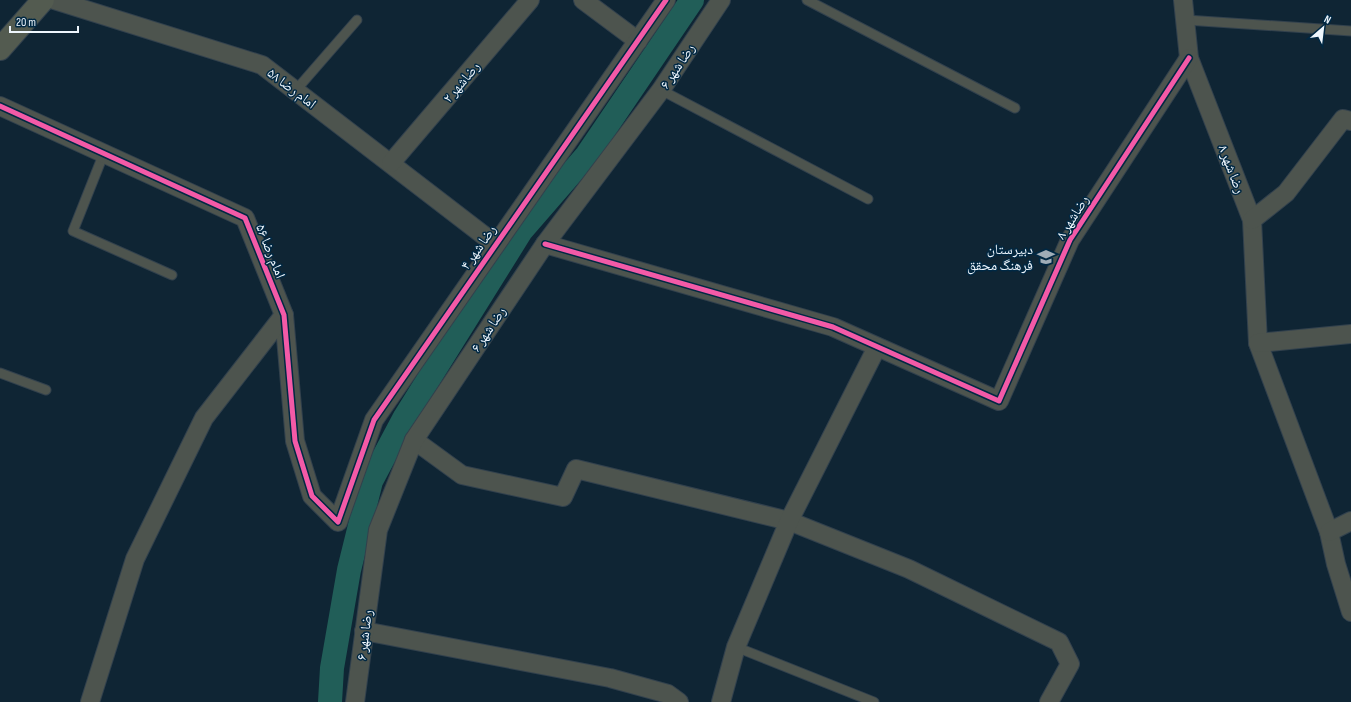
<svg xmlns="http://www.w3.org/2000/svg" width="1351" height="702" viewBox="0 0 1351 702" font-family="'Sofia Sans Condensed','Noto Naskh Arabic',sans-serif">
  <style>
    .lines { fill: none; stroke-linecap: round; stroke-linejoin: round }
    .canal { stroke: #215e58; stroke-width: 24 }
    .service-casing { stroke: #32414d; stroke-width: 11 }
    .minor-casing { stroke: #32414d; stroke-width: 20 }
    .primary-casing { stroke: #32414d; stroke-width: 24 }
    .service { stroke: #4d544e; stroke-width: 9 }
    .minor { stroke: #4d544e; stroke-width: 18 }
    .primary { stroke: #535b50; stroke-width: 22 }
    .cycleway-casing { stroke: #002843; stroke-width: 8 }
    .cycleway { stroke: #f35aa7; stroke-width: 5 }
    .labels { text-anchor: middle; stroke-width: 3; stroke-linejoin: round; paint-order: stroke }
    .street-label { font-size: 14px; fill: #eef6fd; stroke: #002843 }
    .poi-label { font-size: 14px; fill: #eef6fd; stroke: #002843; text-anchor: end }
  </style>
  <rect width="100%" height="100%" fill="#0f2534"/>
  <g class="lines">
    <polyline class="canal" points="330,702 332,668 349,570 371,481 405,417 521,231 587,155 692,0"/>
    <g class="service-casing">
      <g id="service">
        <polyline points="807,0 1015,108"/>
        <polyline points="1186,20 1351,31"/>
        <polyline points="296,90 357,20"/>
        <polyline points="661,90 868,199"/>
        <polyline points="104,153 73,231 172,275"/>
        <polyline points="0,373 46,390"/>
        <polyline points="736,647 874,702"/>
      </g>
    </g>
    <g class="minor-casing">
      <g id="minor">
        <polyline points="54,0 262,65 495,244"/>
        <polyline points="583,0 638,41"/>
        <polyline points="1183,0 1189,58 1252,220 1258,343 1329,532 1336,564 1351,612"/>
        <polyline points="0,106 245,218 284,315 295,441 312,496 338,522 374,420 666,0"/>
        <polyline points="391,163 530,0"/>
        <polyline points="1252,220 1286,193 1343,119 1351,121"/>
        <polyline points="545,244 833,327 999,401 1070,240 1189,58"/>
        <polyline points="1258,343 1351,334"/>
        <polyline points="414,440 462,475 563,497 576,469 789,521 909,569 1059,642 1070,664 1049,702"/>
        <polyline points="1329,532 1351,521"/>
        <polyline points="364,631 610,678 668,694 679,702"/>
        <polyline points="90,702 135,559 204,418 284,315"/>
        <polyline points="355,702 378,530 414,440 545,244 661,90 721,0"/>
        <polyline points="721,702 736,647 789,521 877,347"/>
      </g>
    </g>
    <g class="primary-casing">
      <polyline id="primary" points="0,49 43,0"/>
    </g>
    <use href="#service" class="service"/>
    <use href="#minor" class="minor"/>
    <use href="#primary" class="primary"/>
    <g class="cycleway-casing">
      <g id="cycleway">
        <polyline points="0,106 245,218 284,315 295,441 312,496 338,522 374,420 666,0"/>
        <polyline points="545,244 833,327 999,401 1070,240 1189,58"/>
      </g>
    </g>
    <use href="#cycleway" class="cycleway"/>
  </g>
  <defs>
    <g id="school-bare" transform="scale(1.38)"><path d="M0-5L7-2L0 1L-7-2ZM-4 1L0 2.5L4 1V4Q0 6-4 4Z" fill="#a0adb7" stroke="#002843" stroke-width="2.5" paint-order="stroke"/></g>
  </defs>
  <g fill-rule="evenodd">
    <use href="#school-bare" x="1046" y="257"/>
  </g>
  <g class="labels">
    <g class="street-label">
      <text transform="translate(677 66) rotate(-56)" y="5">رضا شهر ۶</text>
      <text transform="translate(461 82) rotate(-50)" y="5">رضاشهر ۲</text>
      <text transform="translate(292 88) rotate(37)" y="5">امام رضا ۵۸</text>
      <text transform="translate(1232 169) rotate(69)" y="5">رضا شهر ۸</text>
      <text transform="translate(1072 217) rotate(-58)" y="5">رضاشهر ۸</text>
      <text transform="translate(478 247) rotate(-55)" y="5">رضا شهر ۴</text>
      <text transform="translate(271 251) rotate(68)" y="5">امام رضا ۵۶</text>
      <text transform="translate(488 329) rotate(-56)" y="5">رضا شهر ۶</text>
      <text transform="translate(364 635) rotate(-83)" y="5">رضا شهر ۶</text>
    </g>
    <g class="poi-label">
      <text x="1033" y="254">دبیرستان<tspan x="1033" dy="16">فرهنگ محقق</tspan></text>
    </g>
  </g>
  <g transform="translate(1323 28) rotate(28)" stroke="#002843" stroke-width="3" paint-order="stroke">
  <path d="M0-3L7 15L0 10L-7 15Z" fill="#eef6fd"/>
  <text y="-6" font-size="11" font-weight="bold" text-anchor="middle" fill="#eef6fd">N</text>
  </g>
  <path d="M10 26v6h68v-6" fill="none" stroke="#eef6fd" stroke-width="2"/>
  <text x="16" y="26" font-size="12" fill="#eef6fd" stroke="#002843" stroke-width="3" paint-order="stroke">20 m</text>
</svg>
